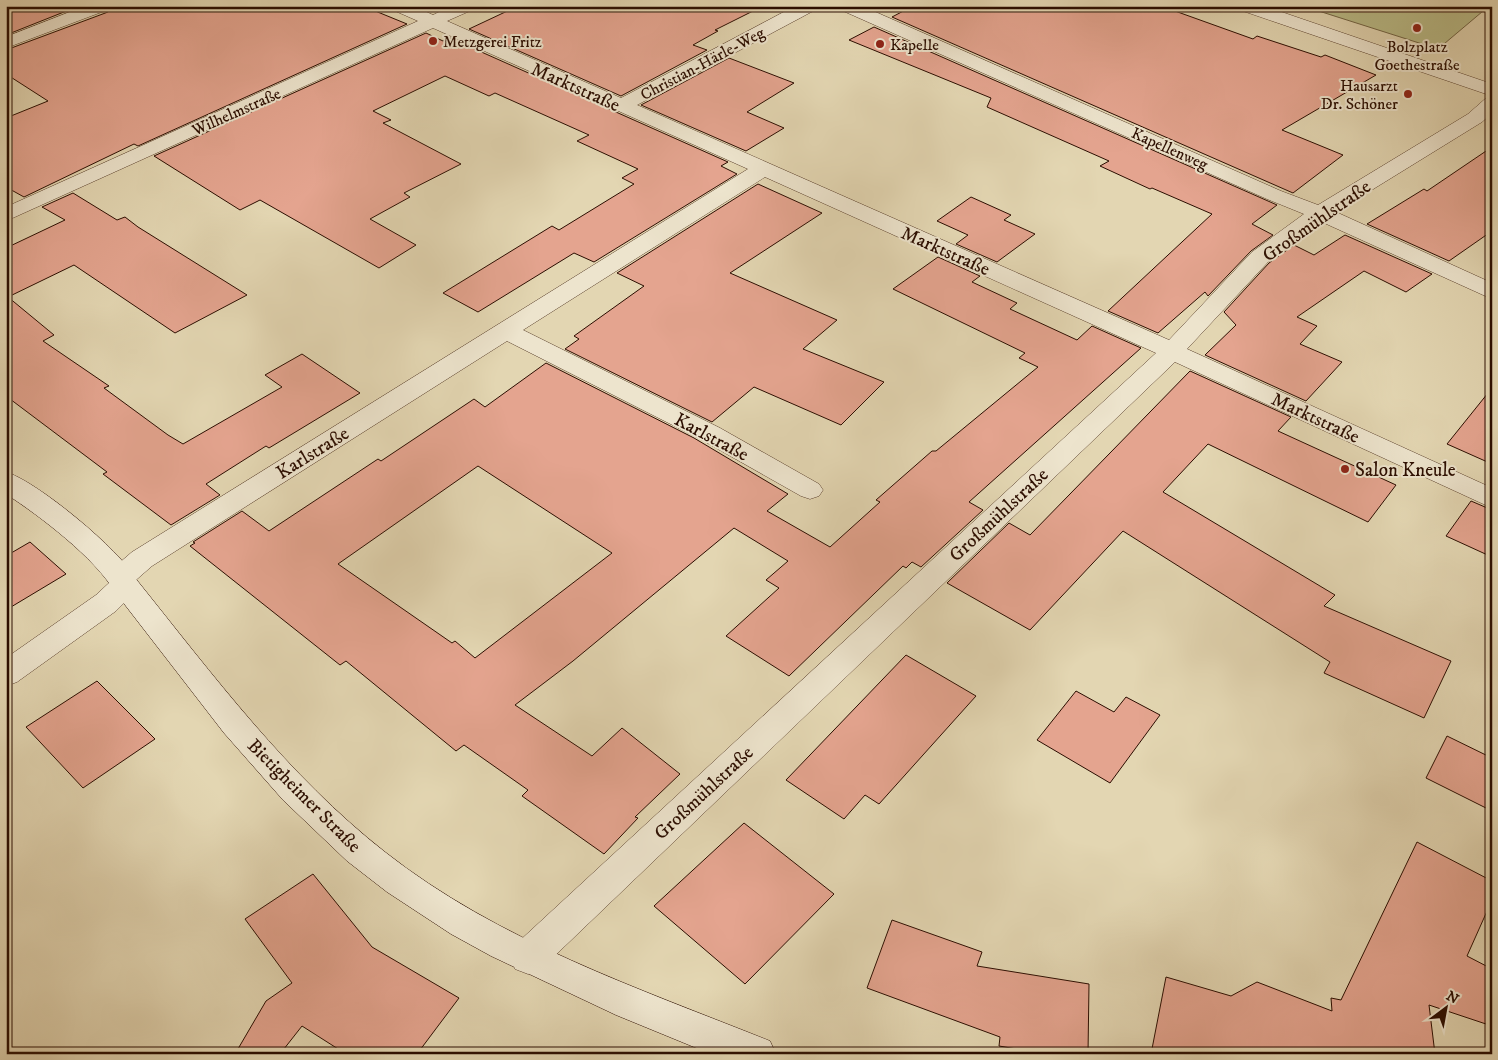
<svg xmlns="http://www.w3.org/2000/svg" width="1498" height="1060" viewBox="0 0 1498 1060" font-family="'IM FELL DW Pica',serif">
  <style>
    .green { fill: #babc88; stroke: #726444 }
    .building { fill: #e4a48f; stroke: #2b0d00; fill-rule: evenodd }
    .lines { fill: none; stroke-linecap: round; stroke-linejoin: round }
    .minor-casing { stroke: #593f2c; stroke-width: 1 }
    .secondary-casing { stroke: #2b0d00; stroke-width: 1 }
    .minor { fill: #ede4cd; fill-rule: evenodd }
    .secondary { fill: #ede4cd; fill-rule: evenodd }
    .poi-dot { fill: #8f2418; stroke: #ede4cd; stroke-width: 2 }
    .labels { text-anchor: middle; stroke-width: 4; stroke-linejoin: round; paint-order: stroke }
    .far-poi-label { font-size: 16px; fill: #2b0d00; stroke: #ede4cd; text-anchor: start }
    .far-street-label { font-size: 16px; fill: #2b0d00; stroke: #ede4cd }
    .street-label { font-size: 19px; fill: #2b0d00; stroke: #ede4cd }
    .poi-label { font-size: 19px; fill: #2b0d00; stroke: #ede4cd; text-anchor: start }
  </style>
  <rect width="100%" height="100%" fill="#e3d6b2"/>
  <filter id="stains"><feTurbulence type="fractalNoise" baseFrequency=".004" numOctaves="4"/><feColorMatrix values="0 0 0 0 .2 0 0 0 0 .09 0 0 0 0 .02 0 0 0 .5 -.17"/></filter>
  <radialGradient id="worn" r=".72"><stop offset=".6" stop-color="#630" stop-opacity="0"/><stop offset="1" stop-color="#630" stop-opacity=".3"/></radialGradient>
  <polygon class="green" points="1303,6 1489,6 1438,49"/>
  <g class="building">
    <polygon points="6,6 79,6 6,35"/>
    <polygon points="111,6 363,6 407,24 138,146 134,144 24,197 6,187 6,118 48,101 6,74 6,50 108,12"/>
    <polygon points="518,6 763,6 715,30 718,31 693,45 707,50 621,96 469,29"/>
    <polygon points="913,6 1161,6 1253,39 1257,36 1321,57 1325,55 1376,75 1282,130 1343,155 1293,193 892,17"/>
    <polygon points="874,27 1277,205 1252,224 1273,235 1251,251 1208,296 1205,292 1158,333 1108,311 1212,214 1152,188 1150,189 1100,166 1109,161 987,107 991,98 849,40"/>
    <polygon points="426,33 443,41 450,38 728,162 721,166 737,174 594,262 574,253 478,312 443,293 552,226 559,230 634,184 622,178 638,169 577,141 589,135 495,93 489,96 445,76 373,111 391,120 383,123 461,164 404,193 410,197 370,219 416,245 379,268 260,200 240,210 154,156"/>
    <polygon points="729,58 794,83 747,112 784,128 746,151 641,105"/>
    <polygon points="1492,147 1492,231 1449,261 1367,224 1424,189 1427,191"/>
    <polygon points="758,184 822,213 730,273 837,320 803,349 884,382 841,425 754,387 712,422 565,349 579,339 574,336 644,286 617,273"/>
    <polygon points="73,193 117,220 125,217 138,227 247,295 175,333 74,265 8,297 54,335 43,341 109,386 104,388 168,435 183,444 282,387 265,375 302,354 360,393 269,448 266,446 206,484 220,495 171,525 103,474 107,472 6,396 6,248 65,220 42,207"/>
    <polygon points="971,197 1011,215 1004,220 1035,234 997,262 956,244 968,235 937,221"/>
    <polygon points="1345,235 1432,274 1406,292 1364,271 1297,317 1317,326 1300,344 1342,362 1306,401 1205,355 1236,325 1224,312 1269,263 1294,245 1314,255"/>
    <path d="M 938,257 L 980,276 L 972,282 L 1017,303 L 1010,309 L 1077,340 L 1092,326 L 1141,348 L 969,502 L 983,510 L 921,567 L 912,562 L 906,568 L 903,566 L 789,676 L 726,636 L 779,588 L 766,580 L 788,561 L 734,528 L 573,661 L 515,705 L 592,756 L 622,728 L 680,774 L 635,817 L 638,818 L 604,854 L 522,796 L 528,790 L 464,745 L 456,751 L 346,661 L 340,665 L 190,546 L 195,543 L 193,542 L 242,511 L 269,531 L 378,459 L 381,461 L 474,399 L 485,407 L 546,363 L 694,438 L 788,494 L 767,511 L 830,547 L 880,502 L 876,500 L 932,451 L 936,451 L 1038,367 L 1019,358 L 1025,353 L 893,289 ZM 478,466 L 612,553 L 475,658 L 455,641 L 452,643 L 338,564 Z"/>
    <polygon points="1190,371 1291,417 1278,431 1396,485 1368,522 1208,444 1163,492 1335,595 1324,606 1451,661 1424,718 1324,673 1330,662 1123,531 1030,630 947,583 1009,523 1030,535"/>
    <polygon points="1492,388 1492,464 1447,444"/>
    <polygon points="1471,501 1492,510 1492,557 1446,536"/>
    <polygon points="30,542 66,574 6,610 6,556"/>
    <polygon points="906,655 976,696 879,804 865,795 844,819 786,780"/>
    <polygon points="97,681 155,739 83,788 26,727"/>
    <polygon points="1076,691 1114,712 1126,697 1160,715 1110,783 1037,740"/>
    <polygon points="1447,736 1492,758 1492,811 1426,778"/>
    <polygon points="744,823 834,894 745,984 654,906"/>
    <polygon points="1417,842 1492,881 1492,900 1467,956 1492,969 1492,1026 1429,1005 1435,1054 1151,1054 1166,977 1231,996 1257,982 1332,1011 1331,998 1341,1000"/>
    <polygon points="313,874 372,947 459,998 417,1054 346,1054 302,1026 280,1054 235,1054 266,1001 292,983 245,919"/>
    <polygon points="892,920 982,952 977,966 1089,984 1088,1054 1046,1054 999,1046 1000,1037 867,988"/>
  </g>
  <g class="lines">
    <g class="minor-casing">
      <g id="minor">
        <polygon points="85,6 109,6 107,10 6,48 6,37"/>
        <polygon points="391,6 414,6 433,15 451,6 474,6 472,10 447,21 621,98 795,6 817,6 815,10 637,105 1169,340 1252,252 1304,214 1267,199 841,10 839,6 862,6 1281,191 1318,205 1468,114 1485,99 1492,97 1492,113 1482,122 1336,212 1492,283 1492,299 1322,222 1268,262 1187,349 1492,488 1492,508 1175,362 541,969 528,974 515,969 510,957 515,945 1156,353 765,177 523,330 720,428 819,484 823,490 819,496 810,499 801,496 702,440 507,341 152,566 136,580 139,585 135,592 116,611 17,682 6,686 6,658 96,595 110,582 107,577 111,570 132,552 748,169 433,28 6,221 6,207 418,21 393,10"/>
        <polygon points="1238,6 1264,6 1492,84 1492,96 1240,10"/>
      </g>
    </g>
    <g class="secondary-casing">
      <path id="secondary" d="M 6,472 C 37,481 121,551 136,579 C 213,675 288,776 385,852 C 498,941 638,988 770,1041 L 776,1054 L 711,1054 L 616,1015 L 491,956 L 451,934 L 387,892 L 347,861 L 283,800 L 224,733 L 115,592 C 95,558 40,516 6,494 Z"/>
    </g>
    <use href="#minor" class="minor"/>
    <use href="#secondary" class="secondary"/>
  </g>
  <g class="poi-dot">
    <circle cx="1417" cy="28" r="5"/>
    <circle cx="433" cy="41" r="5"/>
    <circle cx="880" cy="44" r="5"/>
    <circle cx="1408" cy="94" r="5"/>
    <circle cx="1345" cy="469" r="5"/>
  </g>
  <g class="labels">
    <g class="far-poi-label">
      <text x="443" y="47">Metzgerei Fritz</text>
      <text x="890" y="50">Kapelle</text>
      <text x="1417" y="52" text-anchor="middle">Bolzplatz<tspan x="1417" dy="18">Goethestraße</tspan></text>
      <text x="1398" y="91" text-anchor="end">Hausarzt<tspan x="1398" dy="18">Dr. Schöner</tspan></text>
    </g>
    <g class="far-street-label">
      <text transform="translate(702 63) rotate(-28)" y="6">Christian-Härle-Weg</text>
      <text transform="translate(236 111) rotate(-24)" y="6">Wilhelmstraße</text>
      <text transform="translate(1170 148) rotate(24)" y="6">Kapellenweg</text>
    </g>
    <g class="street-label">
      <text transform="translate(576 86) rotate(24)" y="7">Marktstraße</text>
      <text transform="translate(1316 220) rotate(-35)" y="7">Großmühlstraße</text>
      <text transform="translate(946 250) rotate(24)" y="7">Marktstraße</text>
      <text transform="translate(1316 417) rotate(25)" y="7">Marktstraße</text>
      <text transform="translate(712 436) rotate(28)" y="7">Karlstraße</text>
      <text transform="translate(312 452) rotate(-32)" y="7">Karlstraße</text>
      <text transform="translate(998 514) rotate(-43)" y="7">Großmühlstraße</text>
      <text transform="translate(703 792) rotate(-43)" y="7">Großmühlstraße</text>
      <text transform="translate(305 795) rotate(45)" y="7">Bietigheimer Straße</text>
    </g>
    <g class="poi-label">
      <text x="1355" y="476">Salon Kneule</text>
    </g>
  </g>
  <rect width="1498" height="1060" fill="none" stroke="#e3d6b2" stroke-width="25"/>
  <rect x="8" y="8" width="1483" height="1045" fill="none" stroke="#2b0d00" stroke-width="2.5"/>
  <rect x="12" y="12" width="1473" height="1035" fill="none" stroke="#2b0d00"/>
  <g transform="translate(1446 1008) rotate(32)" stroke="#ede4cd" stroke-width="4" paint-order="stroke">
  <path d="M0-4L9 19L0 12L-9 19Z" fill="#2b0d00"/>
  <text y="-8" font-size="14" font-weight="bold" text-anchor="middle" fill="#2b0d00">N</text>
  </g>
  <rect width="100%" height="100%" filter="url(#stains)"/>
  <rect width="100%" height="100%" fill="url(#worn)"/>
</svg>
